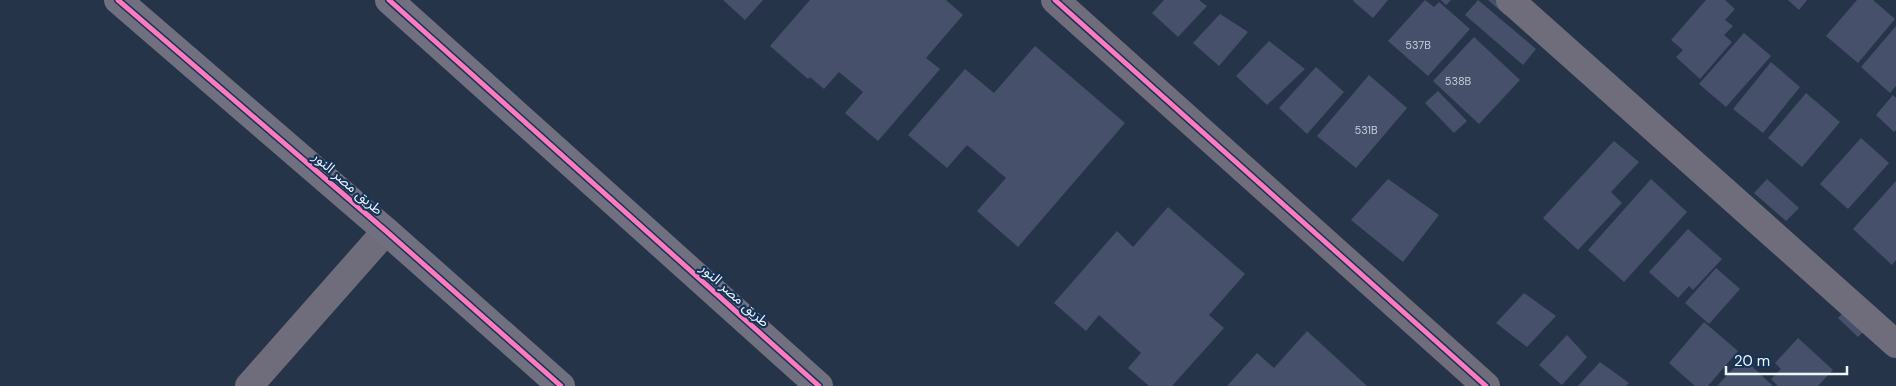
<svg xmlns="http://www.w3.org/2000/svg" width="1896" height="386" viewBox="0 0 1896 386" font-family="'DM Sans','Noto Sans Arabic',sans-serif">
  <style>
    .building { fill: #47506a }
    .lines { fill: none; stroke-linecap: round; stroke-linejoin: round }
    .street { stroke: #6f6c7c; stroke-width: 28 }
    .secondary { stroke: #707081; stroke-width: 28 }
    .cycleway-casing { stroke: #163357; stroke-width: 8 }
    .cycleway { stroke: #fd7abc; stroke-width: 5 }
    .labels { text-anchor: middle; stroke-width: 4.5; stroke-linejoin: round; paint-order: stroke }
    .number-label { font-size: 11px; fill: #c4ccd9 }
    .street-label { font-size: 14px; fill: #eef5fe; stroke: #163357 }
  </style>
  <rect width="100%" height="100%" fill="#253448"/>
  <g class="building">
    <polygon points="723,0 763,0 745,20"/>
    <polygon points="810,0 946,0 963,15 926,58 940,69 878,141 845,113 863,92 839,72 824,89 810,77 808,79 770,46"/>
    <polygon points="1164,0 1199,0 1207,6 1178,37 1152,13"/>
    <polygon points="1354,0 1388,0 1373,18 1353,1"/>
    <polygon points="1425,0 1434,7 1439,2 1470,29 1428,76 1388,41"/>
    <polygon points="1441,0 1451,0 1446,5"/>
    <polygon points="1478,0 1536,49 1523,65 1465,15"/>
    <polygon points="1488,0 1505,0 1512,6 1505,15"/>
    <polygon points="1706,0 1725,0 1735,9 1725,20 1733,26 1724,35 1732,42 1700,79 1676,57 1683,50 1671,40"/>
    <polygon points="1788,0 1807,0 1799,10"/>
    <polygon points="1857,0 1873,0 1895,19 1858,63 1826,36"/>
    <polygon points="1220,14 1248,32 1219,66 1193,43"/>
    <polygon points="1896,26 1896,86 1890,93 1861,67"/>
    <polygon points="1744,33 1771,56 1726,107 1699,84"/>
    <polygon points="1474,37 1520,80 1479,124 1433,81"/>
    <polygon points="1269,41 1305,69 1267,105 1236,76"/>
    <polygon points="1035,46 1125,123 1018,247 977,211 1006,178 967,145 947,168 908,135 965,69 994,93"/>
    <polygon points="1771,62 1800,87 1763,133 1733,109"/>
    <polygon points="1316,67 1344,92 1307,134 1279,108"/>
    <polygon points="1369,75 1407,108 1356,168 1317,136"/>
    <polygon points="1438,91 1467,121 1454,133 1425,103"/>
    <polygon points="1806,93 1840,122 1802,167 1768,138"/>
    <polygon points="1893,95 1896,98 1896,130 1894,132 1876,115"/>
    <polygon points="1861,138 1889,163 1848,209 1820,184"/>
    <polygon points="1614,141 1639,162 1611,192 1622,203 1578,250 1543,218"/>
    <polygon points="1388,179 1439,215 1403,262 1351,220"/>
    <polygon points="1651,179 1687,212 1624,282 1588,250"/>
    <polygon points="1767,179 1799,208 1786,221 1754,193"/>
    <polygon points="1896,181 1896,260 1892,265 1853,229"/>
    <polygon points="1168,207 1245,274 1209,315 1224,328 1172,386 1149,386 1128,368 1141,353 1099,315 1086,331 1054,303 1117,231 1133,247"/>
    <polygon points="1688,229 1722,259 1693,290 1689,286 1678,298 1649,272"/>
    <polygon points="1716,268 1740,289 1709,324 1685,303"/>
    <polygon points="1524,293 1556,316 1527,347 1496,323"/>
    <polygon points="1848,308 1868,327 1858,337 1838,318"/>
    <polygon points="1704,322 1738,351 1708,386 1695,386 1669,363"/>
    <polygon points="1307,331 1367,386 1227,386 1257,353 1274,368"/>
    <polygon points="1567,335 1587,357 1562,385 1539,365"/>
    <polygon points="1798,338 1833,370 1818,386 1778,386 1771,379 1781,369 1775,363"/>
    <polygon points="1743,358 1773,386 1717,386"/>
    <polygon points="1600,362 1629,383 1626,386 1578,386"/>
  </g>
  <g class="lines">
    <g class="street">
      <polyline points="1055,0 1486,386"/>
      <polyline points="1510,0 1896,344"/>
      <polyline points="249,386 386,231"/>
    </g>
    <g class="secondary">
      <polyline points="118,0 386,231 561,386"/>
      <polyline points="389,0 819,386"/>
    </g>
    <g class="cycleway-casing">
      <g id="cycleway">
        <polyline points="118,0 386,231 561,386"/>
        <polyline points="389,0 819,386"/>
        <polyline points="1055,0 1486,386"/>
      </g>
    </g>
    <use href="#cycleway" class="cycleway"/>
  </g>
  <g class="labels">
    <g class="number-label">
      <text x="1418" y="49">537B</text>
      <text x="1458" y="85">538B</text>
      <text x="1366" y="134">531B</text>
    </g>
    <g class="street-label">
      <text transform="translate(348 183) rotate(41)" y="5">طريق مصر النور</text>
      <text transform="translate(735 295) rotate(42)" y="5">طريق مصر النور</text>
    </g>
  </g>
  <path d="M1726 366v8h121v-8" fill="none" stroke="#eef5fe" stroke-width="2.5"/>
  <text x="1734" y="366" font-size="15" fill="#eef5fe" stroke="#163357" stroke-width="4" paint-order="stroke">20 m</text>
</svg>
